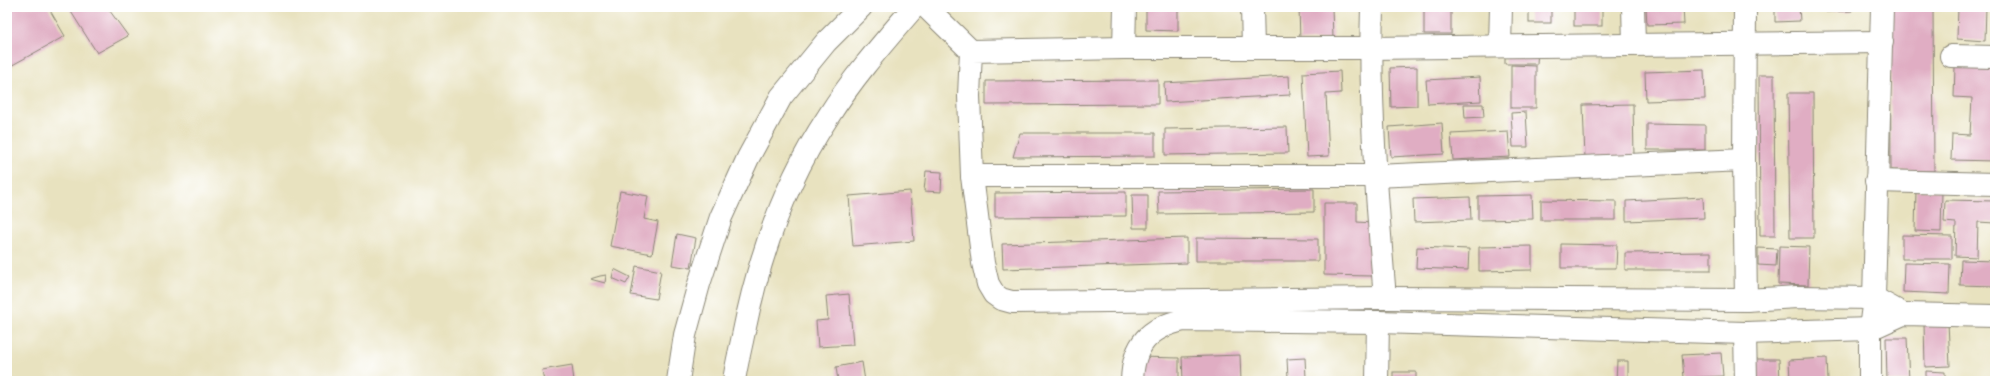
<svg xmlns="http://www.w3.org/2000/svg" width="2002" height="388" viewBox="0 0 2002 388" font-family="'Playpen Sans',sans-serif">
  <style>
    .building { fill: #e0adc3 }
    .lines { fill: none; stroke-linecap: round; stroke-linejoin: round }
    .street-casing { stroke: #8a8675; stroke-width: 24 }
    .street { stroke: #fff; stroke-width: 22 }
  </style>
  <rect width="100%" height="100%" fill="#fff"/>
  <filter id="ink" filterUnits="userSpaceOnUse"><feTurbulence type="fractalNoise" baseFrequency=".025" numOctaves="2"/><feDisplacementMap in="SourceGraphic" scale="8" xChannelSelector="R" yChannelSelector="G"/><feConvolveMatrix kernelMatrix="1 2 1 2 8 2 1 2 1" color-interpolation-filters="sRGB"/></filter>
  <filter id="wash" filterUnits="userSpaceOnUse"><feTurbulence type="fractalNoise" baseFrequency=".012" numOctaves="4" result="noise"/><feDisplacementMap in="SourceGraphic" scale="16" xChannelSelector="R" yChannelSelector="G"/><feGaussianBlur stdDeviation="0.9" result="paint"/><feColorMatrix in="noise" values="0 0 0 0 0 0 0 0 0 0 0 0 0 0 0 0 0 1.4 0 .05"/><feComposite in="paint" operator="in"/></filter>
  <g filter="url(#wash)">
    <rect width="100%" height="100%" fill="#e8e2bf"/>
    <g id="blocks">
      <g class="building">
        <polygon points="7,7 48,7 65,36 7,68"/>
        <polygon points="68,7 107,7 128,36 97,53"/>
        <polygon points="1146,7 1178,7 1178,31 1146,30"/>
        <polygon points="1199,7 1232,7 1232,9 1199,8"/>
        <polygon points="1299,7 1332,7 1333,39 1300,41"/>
        <rect x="1424" y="7" width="27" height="27"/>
        <rect x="1529" y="7" width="22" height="16"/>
        <rect x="1574" y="7" width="28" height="19"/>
        <polygon points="1646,7 1683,7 1684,24 1647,25"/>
        <polygon points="1775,7 1799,7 1800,21 1775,22"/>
        <polygon points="1826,7 1852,7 1852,11 1826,12"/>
        <polygon points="1890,7 1933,7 1934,171 1891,170"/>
        <polygon points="1958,7 1986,7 1985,41 1957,39"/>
        <polygon points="1538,49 1537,64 1505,64 1505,50"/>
        <polygon points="1511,65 1536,66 1536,108 1511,108"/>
        <polygon points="1417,67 1417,106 1391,107 1390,68"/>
        <polygon points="1955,67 1995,68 1995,161 1951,160 1952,134 1970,135 1972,98 1954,97"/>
        <polygon points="1704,70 1705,99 1646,101 1645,72"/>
        <polygon points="1340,71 1341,93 1326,94 1329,156 1307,157 1303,73"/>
        <polygon points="1759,75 1774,75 1775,236 1760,236"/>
        <polygon points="1289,76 1290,95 1165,102 1164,83"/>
        <polygon points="1480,77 1481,101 1428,104 1426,80"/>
        <polygon points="1158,80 1158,104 986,105 986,81"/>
        <polygon points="1788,93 1813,93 1814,238 1790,238"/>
        <polygon points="1464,104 1483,104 1484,117 1465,118"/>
        <polygon points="1633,104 1634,157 1585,159 1583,105"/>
        <polygon points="1526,112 1528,147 1513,147 1511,113"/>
        <polygon points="1442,123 1444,154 1391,157 1389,127"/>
        <polygon points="1647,124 1705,125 1705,150 1647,150"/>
        <polygon points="1287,127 1288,153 1165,155 1165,129"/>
        <polygon points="1508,131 1510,157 1453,160 1451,134"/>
        <polygon points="1020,133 1155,133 1155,156 1013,157"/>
        <polygon points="926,171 942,172 941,192 924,191"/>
        <polygon points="1314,189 1314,212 1159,214 1158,191"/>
        <polygon points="1916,190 1942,191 1941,232 1915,231"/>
        <polygon points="620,191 648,196 644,219 658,222 652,254 610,246"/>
        <polygon points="910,191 914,241 853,246 849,196"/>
        <polygon points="1126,192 1126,216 995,217 995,193"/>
        <polygon points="1132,195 1148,195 1148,228 1133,228"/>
        <polygon points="1532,195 1533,219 1478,220 1478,196"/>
        <polygon points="1470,197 1471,220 1414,222 1413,199"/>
        <polygon points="1703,197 1704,218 1626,221 1626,201"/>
        <polygon points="1541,200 1616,201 1616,220 1541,220"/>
        <polygon points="1945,200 1995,201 1995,223 1978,222 1977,257 1955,256 1956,223 1944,222"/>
        <polygon points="1324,203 1357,203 1357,222 1372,223 1372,276 1324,275"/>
        <polygon points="677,234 696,238 691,268 672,265"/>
        <polygon points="1902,235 1952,236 1952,259 1902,259"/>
        <polygon points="1187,238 1187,263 1003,269 1002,244"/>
        <polygon points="1196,238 1318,239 1318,261 1196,261"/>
        <polygon points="1561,244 1617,245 1616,268 1561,268"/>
        <polygon points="1532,246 1532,270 1479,271 1479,247"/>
        <polygon points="1779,246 1809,247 1808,285 1778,284"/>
        <polygon points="1417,247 1469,249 1468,270 1416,268"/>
        <polygon points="1758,248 1777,249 1776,266 1758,265"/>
        <polygon points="1711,252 1711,270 1625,270 1625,253"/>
        <polygon points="1961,260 1995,261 1995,286 1960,285"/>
        <polygon points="1904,263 1950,264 1949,294 1903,292"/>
        <polygon points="636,266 661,271 656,299 631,295"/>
        <polygon points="614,269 630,277 626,284 612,278"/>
        <polygon points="606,275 605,283 590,279 600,276"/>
        <polygon points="849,294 853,345 818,347 816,321 828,320 826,296"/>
        <polygon points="1948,322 1950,366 1925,367 1924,323"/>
        <polygon points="1886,338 1907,338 1909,381 1887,381"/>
        <polygon points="1721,353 1723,376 1684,378 1682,355"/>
        <polygon points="1240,355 1241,381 1183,381 1182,357"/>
        <polygon points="1139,357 1179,358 1179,380 1139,379"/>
        <polygon points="1305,358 1306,378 1288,378 1287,359"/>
        <polygon points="1827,358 1828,381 1790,381 1789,360"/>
        <polygon points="1752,359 1779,359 1780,381 1753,381"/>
        <polygon points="1617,361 1628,361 1628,381 1616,381"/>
        <polygon points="862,362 865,381 838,381 836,367"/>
        <polygon points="572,365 574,381 544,381 542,370"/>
        <polygon points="1926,371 1945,372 1945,381 1926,381"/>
        <rect x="1393" y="372" width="23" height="9"/>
      </g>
    </g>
  </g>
  <g filter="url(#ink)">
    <use href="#blocks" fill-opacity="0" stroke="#8a8675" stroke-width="1"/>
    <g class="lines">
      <g class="street-casing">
        <g id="street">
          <polyline points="926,7 971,51"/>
          <polyline points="1252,7 1253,48"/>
          <path d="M 1372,7 C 1369,104 1377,201 1385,298"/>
          <polyline points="1633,7 1634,44"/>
          <polyline points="1882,42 1371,48 1124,48 971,51 969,96 972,176 983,263 988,284 994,294 1001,299 1012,302 1385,298 1746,300 1797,297 1874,298 1903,314"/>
          <polyline points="1500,46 1501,7"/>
          <polyline points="1124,48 1125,7"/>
          <polyline points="1951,56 1995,57"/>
          <polyline points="1744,160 1745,7"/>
          <polyline points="972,176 1375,176 1744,160 1746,300"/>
          <polyline points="1876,181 1995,184"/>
          <polyline points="1745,333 1746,381"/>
          <polyline points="678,381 685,335 699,284 721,217 748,158 781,97 826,42 861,7"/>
          <path d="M 734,381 C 736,366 740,351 743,336 C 758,260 785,182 828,117 C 853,77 884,42 914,7"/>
          <path d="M 1132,381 C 1133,345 1149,327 1184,320 L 1378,322 L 1745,333 L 1870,329 L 1903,314 L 1995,316"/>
          <polyline points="1377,381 1378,322"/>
          <polyline points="1870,381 1870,329 1874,298 1882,7"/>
        </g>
      </g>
      <use href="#street" class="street"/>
    </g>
  </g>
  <rect width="2002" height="388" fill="none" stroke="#fff" stroke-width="24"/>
</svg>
